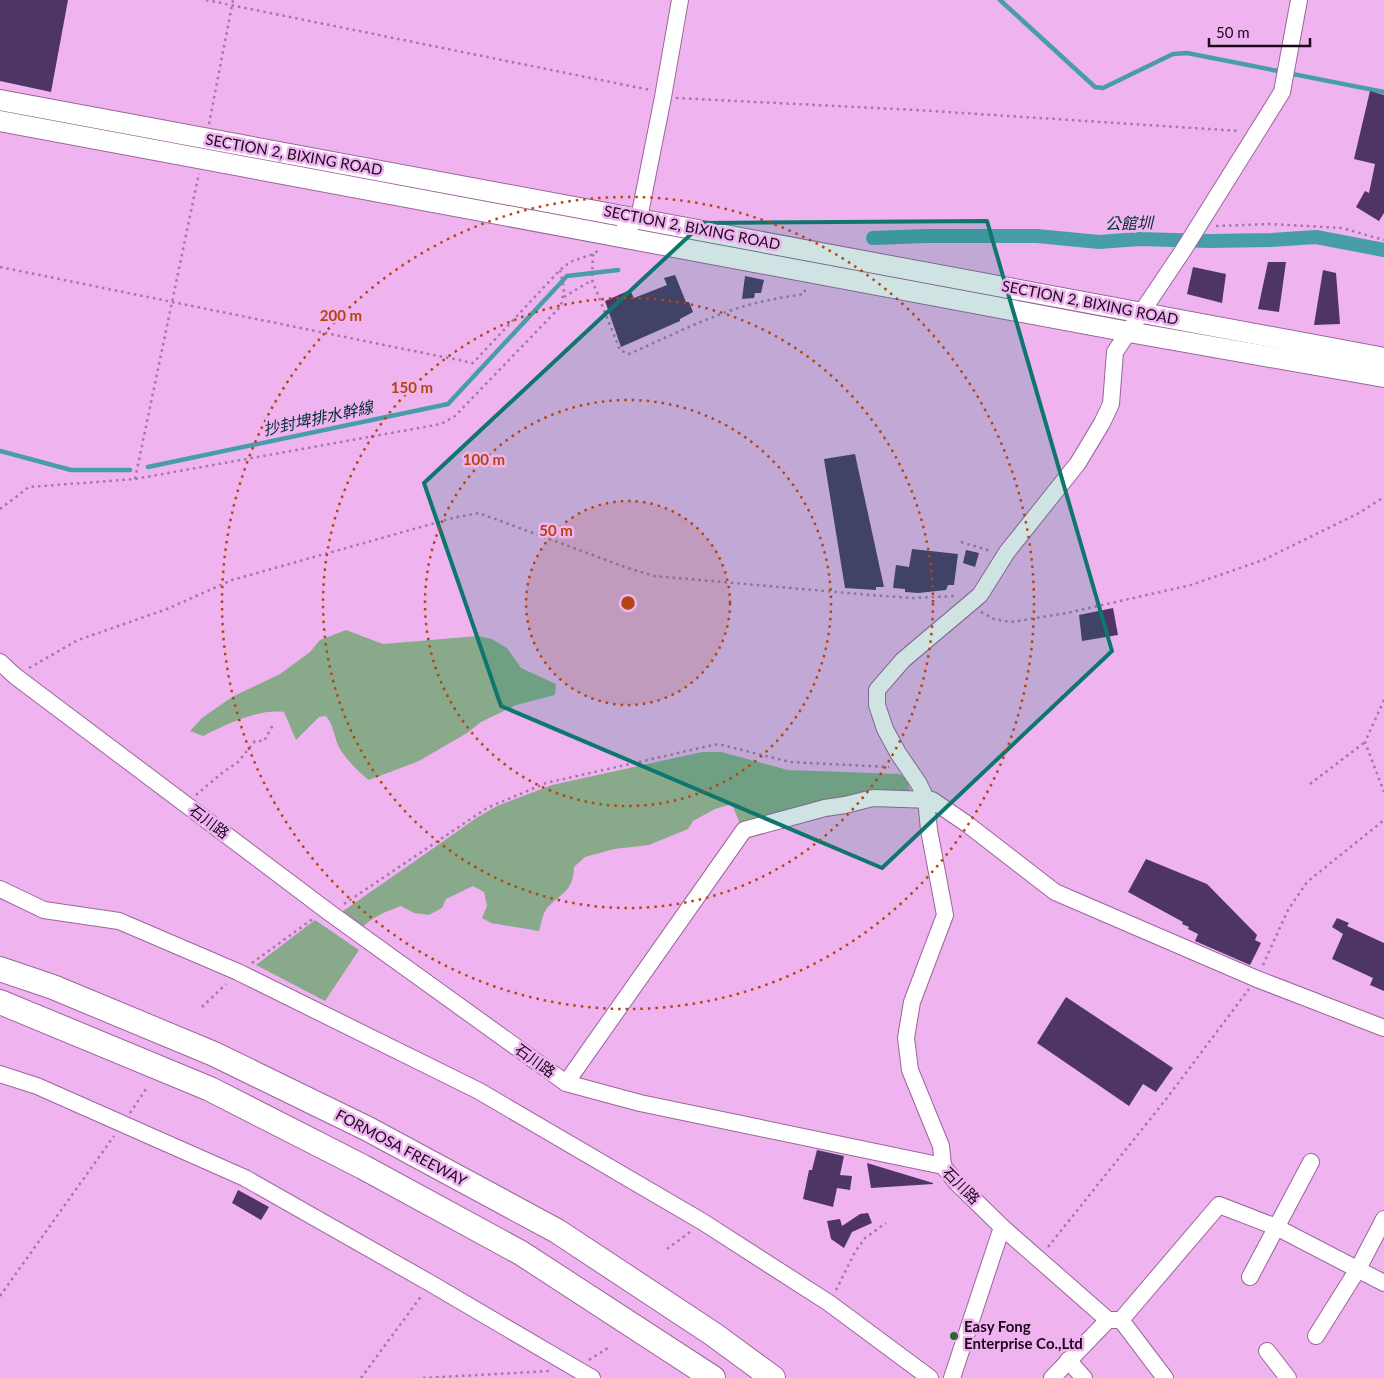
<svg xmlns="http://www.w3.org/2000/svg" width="1384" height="1378" viewBox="0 0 1384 1378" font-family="Lato,'Noto Sans TC',sans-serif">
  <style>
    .green { fill: #88aa8a }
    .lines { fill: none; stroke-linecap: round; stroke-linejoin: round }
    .stream { stroke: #479ea9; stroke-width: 4.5 }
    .canal { stroke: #479ea9; stroke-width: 14 }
    .building { fill: #4e3566 }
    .minor-casing { stroke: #9b659b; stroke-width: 18 }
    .major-casing { stroke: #9b659b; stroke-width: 22 }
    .highway-casing { stroke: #9b659b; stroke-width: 26 }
    .path { stroke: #a477a4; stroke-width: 2.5; stroke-dasharray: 2.5 4; stroke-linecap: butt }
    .minor { stroke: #fff; stroke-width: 16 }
    .major { stroke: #fff; stroke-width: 20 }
    .highway { stroke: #fff; stroke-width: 24 }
    .marked { fill: #0f766e; fill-opacity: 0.2; stroke: #0f766e; stroke-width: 4; stroke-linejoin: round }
    .ring { fill: none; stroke: #b54510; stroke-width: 2.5; stroke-dasharray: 2.5 5 }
    .poi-dot { fill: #286832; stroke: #efb4ef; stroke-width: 2 }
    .labels { text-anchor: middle; stroke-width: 5; stroke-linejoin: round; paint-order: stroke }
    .street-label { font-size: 15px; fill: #1d081e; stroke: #efb4ef }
    .poi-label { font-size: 15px; font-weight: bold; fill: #1d081e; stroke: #efb4ef; text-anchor: start }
    .water-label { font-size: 16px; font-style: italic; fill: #032f34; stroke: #efb4ef }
    .centre { fill: #b54510; stroke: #efb4ef; stroke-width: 2.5 }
    .ring-label { font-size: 15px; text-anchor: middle; font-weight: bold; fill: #b54510; stroke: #efb4ef; stroke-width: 5; stroke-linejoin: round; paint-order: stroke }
  </style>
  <rect width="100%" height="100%" fill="#efb4ef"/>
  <g class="green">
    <path d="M 346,630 L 383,644 L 478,636 L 492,639 L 507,648 L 521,668 L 556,684 L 555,695 L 516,705 L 481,722 L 467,733 L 419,761 L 369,780 C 360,774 342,755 338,745 C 334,735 333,724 326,716 L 319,717 L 296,740 L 284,712 C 257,709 228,724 203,736 L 190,731 L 202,718 L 232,697 L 280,674 L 310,652 L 320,640 Z"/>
    <path d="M 702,752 L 721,752 L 788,770 L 899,774 L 906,777 L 911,794 L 846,796 L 839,805 L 747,825 L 740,824 L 732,804 L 715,809 L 693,821 L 688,829 L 649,845 L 614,849 L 585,857 L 574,867 C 573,892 562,892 547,908 C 543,913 541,924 539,931 L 491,923 L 482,918 L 487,906 L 484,892 L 473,886 L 446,899 L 442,908 L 429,915 L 414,913 L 401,906 C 385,912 371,917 360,930 L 336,916 L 478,817 L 497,806 L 552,785 Z"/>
    <polygon points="315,920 359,950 325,1001 256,965"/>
  </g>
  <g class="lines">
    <g class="stream">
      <polyline points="1000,0 1095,87 1103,88 1173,54 1187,53 1384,92"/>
      <polyline points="0,451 71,470 130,470"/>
      <polyline points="148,467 448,404 567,276 618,270"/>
    </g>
    <polyline class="canal" points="873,238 926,236 1037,236 1099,242 1139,239 1210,241 1271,240 1316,237 1384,250"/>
  </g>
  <g class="building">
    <polygon points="0,0 68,0 51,92 0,81"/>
    <polygon points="1370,91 1384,95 1384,213 1379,221 1356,207 1365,191 1369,193 1375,164 1354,159"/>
    <polygon points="1268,262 1286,262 1279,312 1258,309"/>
    <polygon points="1193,267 1226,274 1222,303 1187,294"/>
    <polygon points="1323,270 1336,273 1340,324 1314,325"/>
    <polygon points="675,275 686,302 689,302 693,312 680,319 680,321 621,347 605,301 630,290 634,298 667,285 664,278"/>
    <polygon points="745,276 764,280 761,293 755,293 754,298 742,299"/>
    <polygon points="855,454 884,587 876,587 876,590 845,588 824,459"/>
    <polygon points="912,549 958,554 954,585 948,585 946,590 918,593 905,592 905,589 893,588 896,565 909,567"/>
    <polygon points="966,550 979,553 975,567 963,563"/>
    <polygon points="1113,608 1118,635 1082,641 1079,615"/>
    <polygon points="1146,859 1207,884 1257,935 1255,940 1261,943 1250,965 1195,941 1198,934 1188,929 1189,927 1182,924 1183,922 1128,892"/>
    <polygon points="1337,918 1349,923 1347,926 1384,943 1384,991 1370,985 1373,978 1332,959 1343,934 1332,927"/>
    <polygon points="1066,997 1173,1068 1156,1092 1143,1084 1129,1106 1037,1043"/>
    <polygon points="817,1150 844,1156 840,1175 852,1176 850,1190 837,1188 833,1207 803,1199 809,1170 812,1170"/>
    <polygon points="867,1163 933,1183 933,1184 871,1188"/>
    <polygon points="238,1190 269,1207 261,1220 232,1203"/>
    <polygon points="868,1213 872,1223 852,1232 844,1248 831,1239 827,1221 840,1219 842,1226 860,1214"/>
  </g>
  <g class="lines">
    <g class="minor-casing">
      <g id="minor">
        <polyline points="616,237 639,218 663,97 680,0"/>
        <polyline points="0,662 15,676 330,913 566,1083 640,1103 943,1166 956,1182 1002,1227 952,1378"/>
        <polyline points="0,889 44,910 119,921 238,972 479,1091 703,1222 829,1303 930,1378"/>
        <polyline points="0,1074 37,1086 245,1178 430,1283 592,1378"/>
        <polyline points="566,1083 744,830 825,808 845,805 873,798 932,800 967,824 1055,892 1257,979 1384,1028"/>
        <polyline points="943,1166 941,1146 910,1070 906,1038 912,1002 945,915 929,830 926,799 919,784 898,753 885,729 877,705 877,690 903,660 980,595 1007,552 1078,463 1102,423 1111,404 1115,352 1184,249 1282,92 1299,0"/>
        <polyline points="1002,1227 1108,1320"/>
        <polyline points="1250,1277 1311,1162"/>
        <polyline points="1121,1320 1165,1378"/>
        <polyline points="1316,1336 1358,1269 1384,1219"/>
        <polyline points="1267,1351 1288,1378"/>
        <polyline points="1068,1360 1084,1378"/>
        <polyline points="1052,1378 1108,1320 1121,1320 1219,1205 1276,1227 1384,1283"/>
      </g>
    </g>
    <g class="major-casing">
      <g id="major">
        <polyline points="0,100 1384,358"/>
        <polyline points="0,121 1129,332 1384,377"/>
      </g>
    </g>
    <g class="highway-casing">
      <g id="highway">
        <polyline points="0,969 53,987 214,1054 368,1129 557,1231 713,1334 773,1378"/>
        <polyline points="0,1002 210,1089 363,1167 521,1253 713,1378"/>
      </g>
    </g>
    <g class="path">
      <polyline points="206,0 650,90"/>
      <polyline points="676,98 916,110 1240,131"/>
      <polyline points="209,124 233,0"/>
      <polyline points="1216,226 1270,224 1342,228 1384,240"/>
      <path d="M 593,254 L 592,280 L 620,350 L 629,354 C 663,339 697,322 732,310 C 755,302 779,298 804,294 L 806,287"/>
      <polyline points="0,267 473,363 560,270 570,262 593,254 599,250"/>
      <polyline points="564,297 592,280"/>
      <polyline points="135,479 199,173"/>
      <polyline points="0,509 29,487 135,479 441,424 455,416 561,306 564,289 560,270"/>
      <polyline points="961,542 991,551"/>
      <polyline points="981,612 994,619 1011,622 1067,613 1191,585 1263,560 1359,513 1384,497"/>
      <polyline points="29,668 78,640 167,609 232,580 453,518 479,513 625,567 654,576 882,596 914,598 956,596"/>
      <polyline points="1384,700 1365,742 1384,792"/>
      <polyline points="1310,784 1365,742"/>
      <polyline points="196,795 222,773 238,762 255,741 264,741 273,725"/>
      <polyline points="344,904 487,808 546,783 718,744 790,762 889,767"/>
      <polyline points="252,963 314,918"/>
      <polyline points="1263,965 1288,910 1307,882 1384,820"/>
      <polyline points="202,1007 226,984"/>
      <polyline points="130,1113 146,1089"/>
      <polyline points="1048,1247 1167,1098 1249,989"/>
      <polyline points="667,1249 690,1232"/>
      <polyline points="836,1290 855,1252 865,1238 886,1223"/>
      <polyline points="0,1296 114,1136"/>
      <polyline points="589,1360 611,1346"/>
      <polyline points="361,1378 422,1295"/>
      <polyline points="423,1378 551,1371"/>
    </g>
    <use href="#minor" class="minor"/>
    <use href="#major" class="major"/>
    <use href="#highway" class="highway"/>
  </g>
  <path class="marked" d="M 987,221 L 1112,651 L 882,868 L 501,706 L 424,483 L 703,223 Z"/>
  <circle cx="628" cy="603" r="102" fill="#b54510" fill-opacity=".12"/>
  <g class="ring">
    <circle cx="628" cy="603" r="102"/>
    <circle cx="628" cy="603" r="203"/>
    <circle cx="628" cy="603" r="305"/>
    <circle cx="628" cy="603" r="406"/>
  </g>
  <circle class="poi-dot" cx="954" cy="1336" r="5"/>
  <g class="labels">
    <g class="street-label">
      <text transform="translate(294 155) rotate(10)" y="5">SECTION 2, BIXING ROAD</text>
      <text transform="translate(692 228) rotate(11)" y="5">SECTION 2, BIXING ROAD</text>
      <text transform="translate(1090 303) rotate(11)" y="5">SECTION 2, BIXING ROAD</text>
      <text transform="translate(209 822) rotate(37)" y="5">石川路</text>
      <text transform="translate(535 1061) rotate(36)" y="5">石川路</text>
      <text transform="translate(401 1148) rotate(28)" y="5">FORMOSA FREEWAY</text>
      <text transform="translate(961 1186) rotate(45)" y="5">石川路</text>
    </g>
    <g class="poi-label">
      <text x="964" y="1332">Easy Fong<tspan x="964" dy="17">Enterprise Co.,Ltd</tspan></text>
    </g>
    <g class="water-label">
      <text transform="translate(1129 223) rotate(-1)" y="6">公館圳</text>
      <text transform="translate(318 418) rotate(-12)" y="6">抄封埤排水幹線</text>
    </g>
  </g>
  <circle cx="628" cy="603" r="8" class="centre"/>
  <g class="ring-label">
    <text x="341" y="321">200 m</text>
    <text x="412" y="393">150 m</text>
    <text x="484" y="465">100 m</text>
    <text x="556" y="536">50 m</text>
  </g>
  <path d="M1209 38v8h101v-8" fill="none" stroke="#1d081e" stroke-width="2.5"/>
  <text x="1216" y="38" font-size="15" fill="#1d081e" stroke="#efb4ef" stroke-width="4" paint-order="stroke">50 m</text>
</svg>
